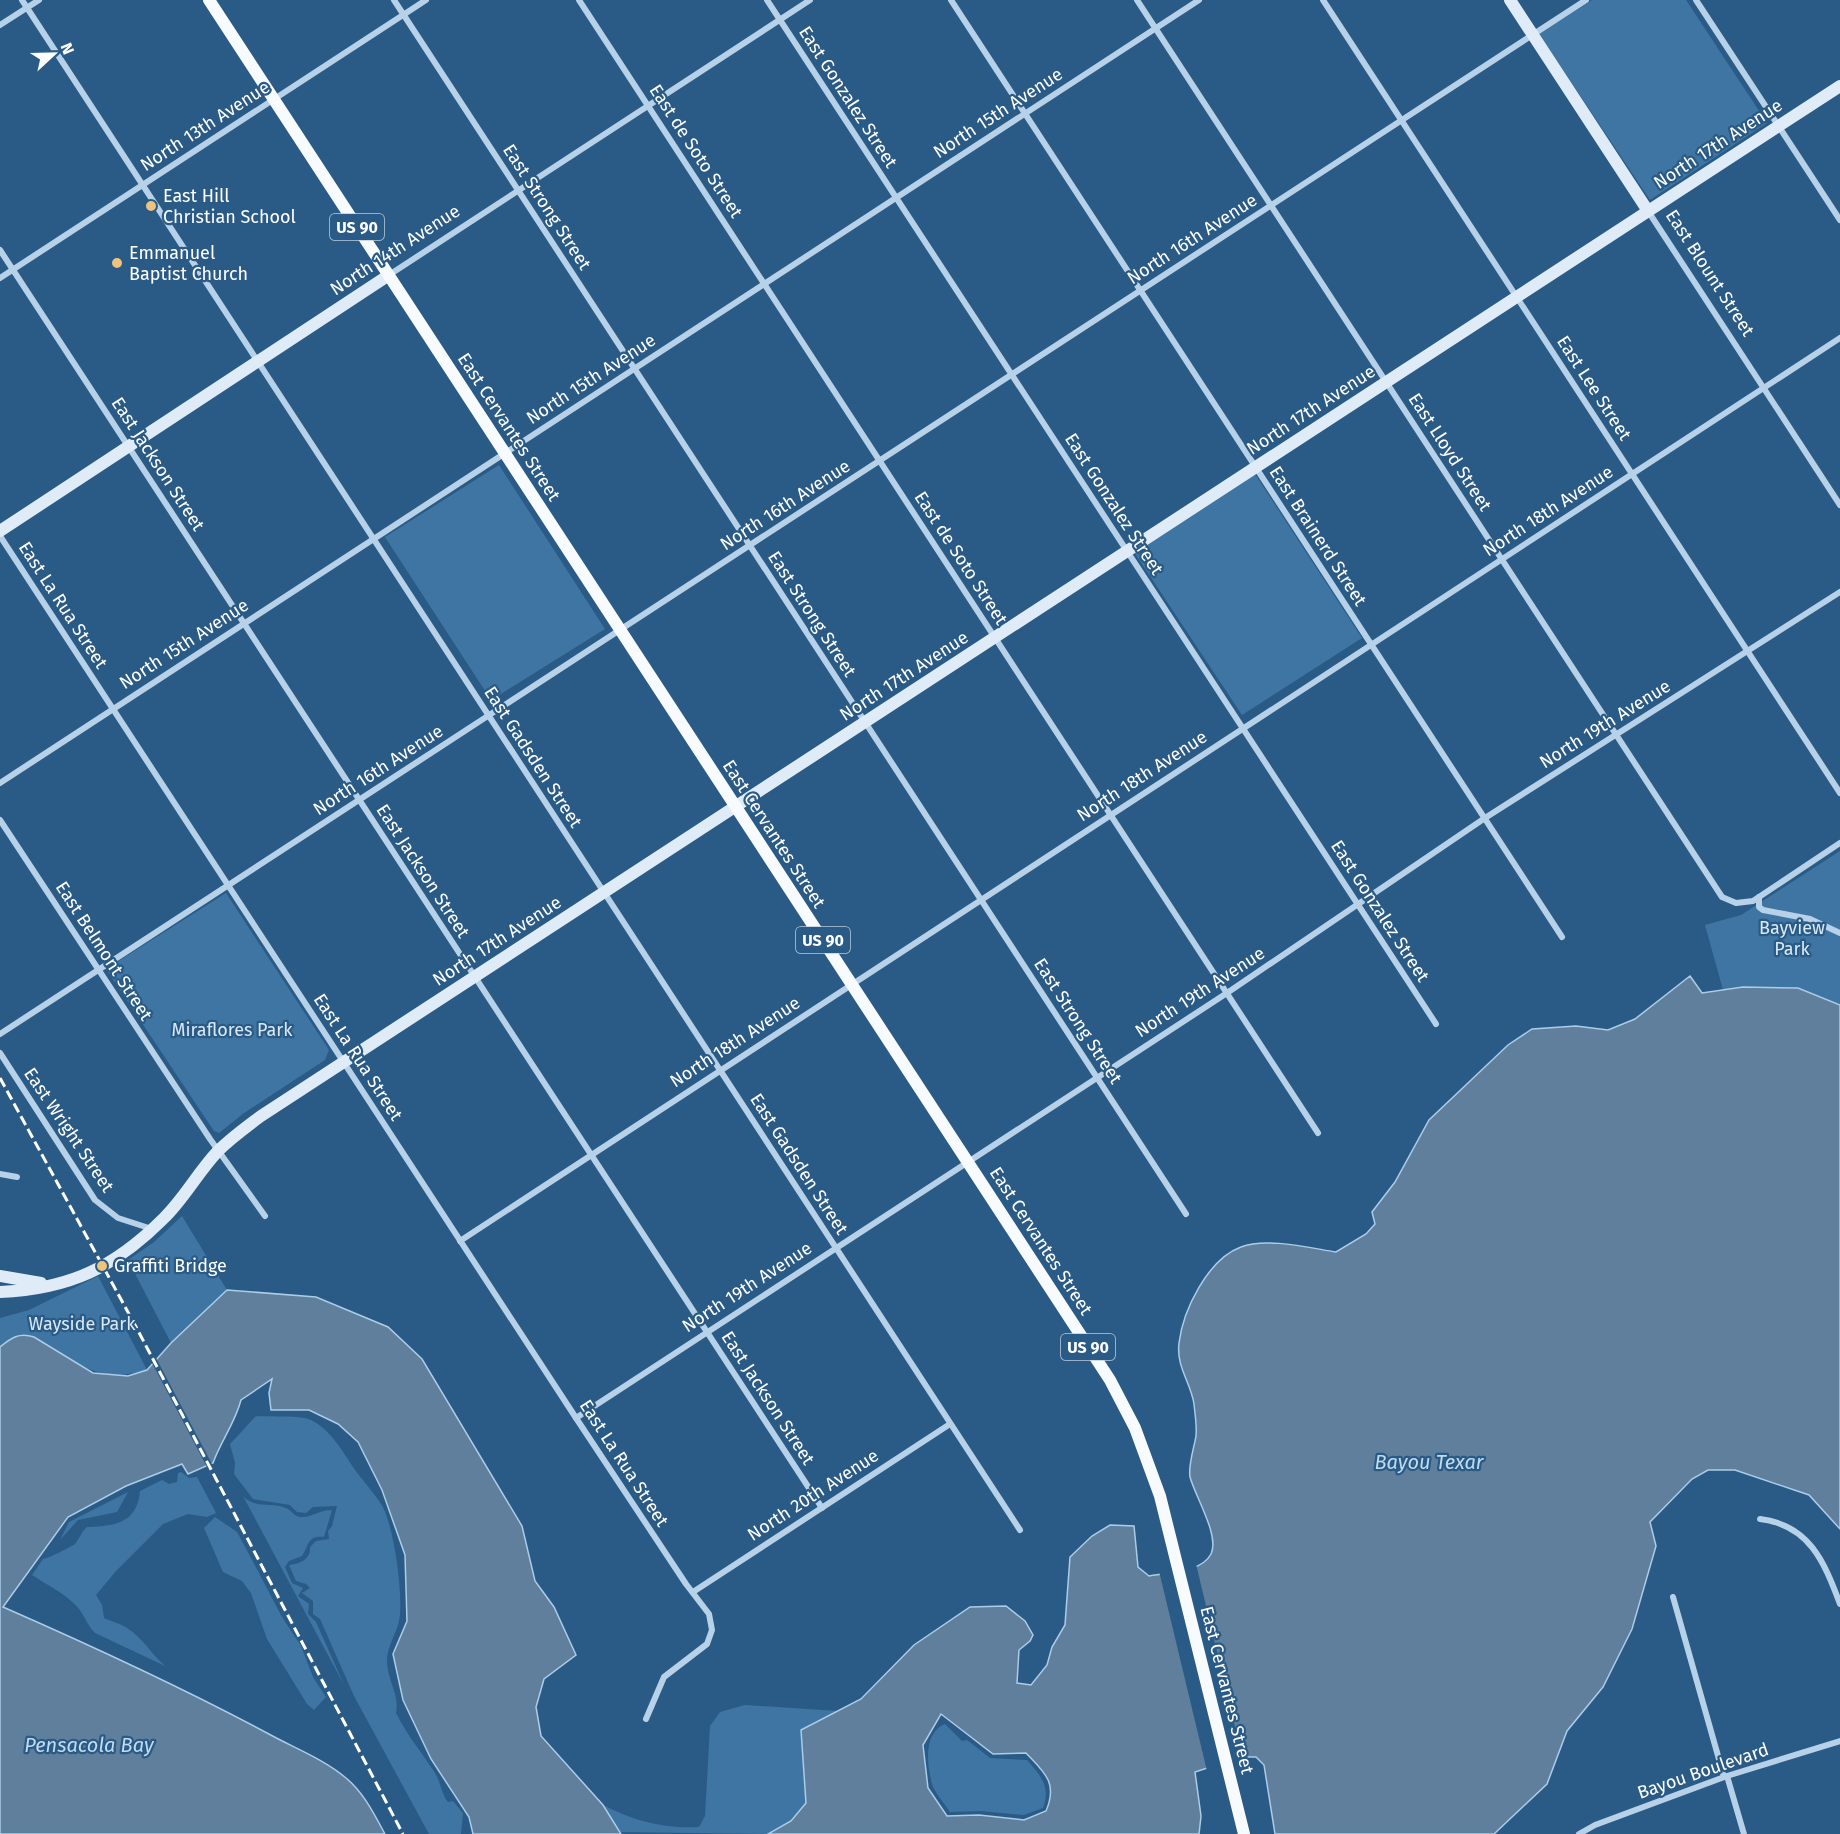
<svg xmlns="http://www.w3.org/2000/svg" width="1840" height="1834" viewBox="0 0 1840 1834" font-family="'Fira Sans',sans-serif">
  <style>
    .green { fill: #3f75a2 }
    .water { fill: #5f7f9c; stroke: #abcde8; stroke-width: 1.5; fill-rule: evenodd }
    .pier { fill: #2a5b86 }
    .lines { fill: none; stroke-linecap: round; stroke-linejoin: round }
    .street { stroke: #b6d1e8; stroke-width: 6 }
    .secondary { stroke: #dfecf7; stroke-width: 12 }
    .primary { stroke: #f8fbfe; stroke-width: 12 }
    .rail { stroke: #fff; stroke-width: 3; stroke-dasharray: 10 4.5; stroke-linecap: butt }
    .poi-dot { fill: #eec37e; stroke: #2a5b86; stroke-width: 2 }
    .labels { text-anchor: middle; stroke-width: 4.5; stroke-linejoin: round; paint-order: stroke }
    .shield { fill: #2a5b86; stroke: #bfcedb; stroke-width: 1.5 }
    .shield-label { font-size: 16px; font-weight: bold; fill: #fff }
    .street-label { font-size: 18px; fill: #fff; stroke: #2a5b86 }
    .poi-label { font-size: 18px; fill: #fff; stroke: #2a5b86; text-anchor: start }
    .park-label { font-size: 18px; fill: #d9e9f6; stroke: #2a5b86 }
    .water-label { font-size: 20px; font-style: italic; fill: #c2dbef; stroke: #2a5b86 }
  </style>
  <rect width="100%" height="100%" fill="#2a5b86"/>
  <g class="green">
    <polygon points="1592,0 1686,0 1767,123 1650,200 1539,34"/>
    <polygon points="499,465 605,629 491,700 385,537"/>
    <polygon points="1255,474 1362,638 1242,715 1134,552"/>
    <polygon points="1840,851 1840,1005 1798,988 1743,987 1723,990 1705,925 1741,915"/>
    <polygon points="226,893 329,1050 325,1060 244,1113 219,1133 214,1131 106,969"/>
    <polygon points="182,1216 227,1290 171,1343 128,1260 154,1242"/>
    <path d="M 98,1276 L 147,1370 C 97,1385 74,1361 34,1337 C 19,1332 11,1338 0,1347 L 0,1318 L 29,1310 Z"/>
    <path d="M 256,1416 C 269,1417 301,1415 311,1420 C 329,1429 340,1447 351,1464 C 360,1478 372,1490 381,1504 C 394,1523 404,1599 399,1621 C 396,1635 387,1646 387,1661 C 387,1680 400,1695 396,1713 C 407,1735 422,1753 435,1773 C 441,1783 441,1793 448,1802 L 453,1801 L 463,1813 L 461,1834 L 429,1834 L 354,1696 L 320,1619 L 313,1614 L 313,1601 L 302,1593 L 310,1588 L 306,1584 L 296,1581 L 289,1565 C 300,1564 311,1559 310,1547 L 316,1541 L 329,1539 L 328,1531 L 332,1526 L 337,1506 L 313,1507 L 306,1513 L 297,1512 L 290,1505 L 253,1499 L 234,1474 L 235,1463 L 230,1444 Z"/>
    <path d="M 181,1472 L 189,1478 L 197,1477 L 216,1513 L 207,1517 L 188,1514 L 163,1524 L 116,1571 L 96,1595 L 102,1605 L 104,1618 C 111,1621 121,1624 127,1628 C 142,1637 152,1655 165,1666 L 95,1633 C 88,1626 85,1617 79,1609 C 67,1594 47,1585 32,1575 L 43,1559 C 47,1559 71,1547 75,1544 C 80,1538 81,1532 87,1527 C 114,1526 137,1524 140,1491 L 162,1480 L 169,1484 L 177,1482 L 178,1473 Z"/>
    <polygon points="128,1492 117,1512 78,1520 60,1540 69,1522"/>
    <path d="M 243,1496 C 256,1510 272,1501 288,1509 C 294,1513 295,1518 304,1517 C 314,1516 319,1510 332,1510 L 324,1537 C 307,1535 309,1546 302,1556 L 289,1561 L 285,1567 L 292,1583 L 303,1588 L 298,1596 L 309,1604 L 308,1614 L 316,1622 L 344,1685 Z"/>
    <polygon points="215,1517 237,1532 242,1541 282,1617 301,1646 313,1677 326,1697 314,1710 307,1704 267,1639 251,1593 242,1581 223,1572 204,1528"/>
    <path d="M 745,1705 L 838,1711 L 801,1730 L 806,1803 L 791,1821 L 768,1834 L 619,1832 L 603,1805 C 634,1821 664,1829 699,1827 L 705,1816 L 710,1726 L 720,1712 Z"/>
    <path d="M 945,1724 L 962,1741 L 967,1740 L 990,1758 L 1027,1760 C 1041,1776 1051,1787 1043,1808 L 1024,1815 L 981,1811 L 950,1812 C 944,1803 935,1793 932,1784 C 927,1765 923,1733 945,1724 Z"/>
  </g>
  <g class="water">
    <path d="M 1690,976 L 1702,993 L 1743,987 L 1798,988 L 1840,1005 L 1840,1529 L 1809,1495 L 1735,1470 L 1708,1470 L 1692,1479 L 1650,1522 L 1656,1546 L 1632,1629 L 1603,1687 L 1567,1731 L 1547,1784 L 1494,1834 L 1275,1834 L 1264,1765 L 1256,1757 L 1241,1757 L 1195,1772 L 1201,1816 L 1199,1834 L 768,1834 L 791,1821 L 806,1803 L 801,1730 L 861,1699 L 914,1645 L 970,1607 L 1006,1606 L 1025,1621 L 1033,1635 L 1030,1641 L 1019,1650 L 1017,1683 L 1031,1685 L 1047,1665 L 1052,1647 L 1065,1625 L 1070,1557 L 1092,1536 L 1110,1525 L 1134,1526 L 1138,1567 L 1149,1576 C 1168,1572 1201,1573 1211,1554 C 1220,1536 1195,1496 1190,1477 C 1188,1465 1194,1448 1196,1436 C 1197,1426 1195,1414 1194,1404 C 1191,1383 1176,1367 1179,1343 C 1183,1310 1208,1259 1241,1247 C 1266,1237 1310,1248 1336,1252 L 1366,1234 L 1375,1224 L 1372,1212 L 1395,1182 L 1429,1120 L 1508,1045 L 1532,1029 L 1576,1026 L 1608,1030 L 1635,1019 ZM 941,1714 L 993,1754 L 1026,1753 C 1045,1773 1058,1783 1046,1811 L 1024,1820 L 979,1815 L 947,1816 L 928,1788 L 923,1745 Z"/>
    <path d="M 227,1290 L 316,1297 L 388,1327 L 422,1359 L 522,1526 L 535,1581 L 554,1607 L 576,1655 L 544,1679 L 536,1707 L 541,1736 L 603,1805 L 621,1834 L 473,1834 L 469,1817 L 431,1759 L 403,1700 L 393,1654 L 407,1621 L 405,1555 L 382,1490 L 358,1442 L 338,1424 L 309,1410 L 271,1410 L 269,1393 L 272,1379 L 241,1400 C 235,1423 221,1441 213,1463 L 188,1474 L 182,1464 L 126,1486 L 68,1517 L 3,1607 C 92,1646 181,1687 267,1733 C 292,1747 324,1759 346,1778 C 364,1793 374,1814 385,1834 L 0,1834 L 0,1347 C 11,1338 19,1332 34,1337 L 93,1373 L 128,1376 L 147,1370 L 171,1343 Z"/>
  </g>
  <g class="pier">
    <polygon points="155,1356 213,1466 208,1469 151,1361"/>
    <polygon points="1196,1564 1243,1760 1207,1771 1159,1571"/>
  </g>
  <g class="lines">
    <g class="street">
      <polyline points="22,0 1020,1530"/>
      <polyline points="394,0 1186,1214"/>
      <polyline points="579,0 1318,1133"/>
      <polyline points="767,0 1436,1024"/>
      <polyline points="951,0 1562,937"/>
      <polyline points="1137,0 1722,897 1736,903 1753,901 1840,843"/>
      <polyline points="1323,0 1840,793"/>
      <polyline points="1696,0 1840,220"/>
      <polyline points="0,25 39,0"/>
      <polyline points="1648,211 1840,505"/>
      <polyline points="0,250 822,1508"/>
      <polyline points="389,275 810,0"/>
      <polyline points="0,278 426,0"/>
      <polyline points="0,536 576,1418 686,1584 709,1614 712,1630 707,1644 664,1677 646,1719"/>
      <polyline points="0,783 1199,0"/>
      <polyline points="0,820 210,1139 265,1216"/>
      <polyline points="1759,897 1759,907 1763,910 1810,919 1840,933"/>
      <polyline points="0,1034 1586,0"/>
      <polyline points="0,1053 95,1200 118,1218 152,1229"/>
      <polyline points="0,1174 17,1177"/>
      <polyline points="460,1241 1840,338"/>
      <polyline points="576,1418 1227,993 1485,818 1840,592"/>
      <path d="M 1760,1519 C 1809,1525 1824,1561 1840,1604"/>
      <polyline points="693,1592 950,1424"/>
      <polyline points="1673,1597 1724,1777"/>
      <polyline points="1727,1776 1744,1834"/>
      <polyline points="1579,1834 1595,1825 1727,1776 1840,1741"/>
    </g>
    <g class="secondary">
      <polyline points="1510,0 1648,211"/>
      <polyline points="0,531 389,275"/>
      <polyline points="0,1276 41,1283"/>
      <path d="M 0,1292 C 69,1289 114,1268 163,1219 C 184,1199 198,1172 218,1151 C 231,1138 246,1127 261,1116 L 1840,86"/>
    </g>
    <polyline class="primary" points="209,0 1110,1380 1135,1428 1160,1496 1244,1834"/>
    <polyline class="rail" points="0,1078 135,1325 403,1834"/>
  </g>
  <g class="poi-dot">
    <circle cx="151" cy="206" r="6"/>
    <circle cx="117" cy="263" r="6"/>
    <circle cx="102" cy="1266" r="6"/>
  </g>
  <g class="labels">
    <g class="shield">
      <rect x="330" y="214" width="54" height="26" rx="4.5"/>
      <rect x="796" y="927" width="54" height="26" rx="4.5"/>
      <rect x="1061" y="1334" width="54" height="26" rx="4.5"/>
    </g>
    <g class="shield-label">
      <text x="357" y="233">US 90</text>
      <text x="823" y="946">US 90</text>
      <text x="1088" y="1353">US 90</text>
    </g>
    <g class="street-label">
      <text transform="translate(848 97) rotate(57)" y="6">East Gonzalez Street</text>
      <text transform="translate(998 113) rotate(-33)" y="6">North 15th Avenue</text>
      <text transform="translate(205 126) rotate(-33)" y="6">North 13th Avenue</text>
      <text transform="translate(1718 144) rotate(-33)" y="6">North 17th Avenue</text>
      <text transform="translate(696 151) rotate(57)" y="6">East de Soto Street</text>
      <text transform="translate(547 207) rotate(57)" y="6">East Strong Street</text>
      <text transform="translate(1192 239) rotate(-33)" y="6">North 16th Avenue</text>
      <text transform="translate(395 250) rotate(-33)" y="6">North 14th Avenue</text>
      <text transform="translate(1710 273) rotate(57)" y="6">East Blount Street</text>
      <text transform="translate(591 379) rotate(-33)" y="6">North 15th Avenue</text>
      <text transform="translate(1594 388) rotate(57)" y="6">East Lee Street</text>
      <text transform="translate(1311 410) rotate(-33)" y="6">North 17th Avenue</text>
      <text transform="translate(509 427) rotate(57)" y="6">East Cervantes Street</text>
      <text transform="translate(1450 452) rotate(57)" y="6">East Lloyd Street</text>
      <text transform="translate(158 464) rotate(57)" y="6">East Jackson Street</text>
      <text transform="translate(1114 504) rotate(57)" y="6">East Gonzalez Street</text>
      <text transform="translate(785 505) rotate(-33)" y="6">North 16th Avenue</text>
      <text transform="translate(1548 511) rotate(-33)" y="6">North 18th Avenue</text>
      <text transform="translate(1318 536) rotate(57)" y="6">East Brainerd Street</text>
      <text transform="translate(961 558) rotate(57)" y="6">East de Soto Street</text>
      <text transform="translate(63 605) rotate(57)" y="6">East La Rua Street</text>
      <text transform="translate(812 614) rotate(57)" y="6">East Strong Street</text>
      <text transform="translate(184 644) rotate(-33)" y="6">North 15th Avenue</text>
      <text transform="translate(904 676) rotate(-33)" y="6">North 17th Avenue</text>
      <text transform="translate(1605 724) rotate(-32)" y="6">North 19th Avenue</text>
      <text transform="translate(533 757) rotate(57)" y="6">East Gadsden Street</text>
      <text transform="translate(378 770) rotate(-33)" y="6">North 16th Avenue</text>
      <text transform="translate(1142 776) rotate(-33)" y="6">North 18th Avenue</text>
      <text transform="translate(774 834) rotate(57)" y="6">East Cervantes Street</text>
      <text transform="translate(423 871) rotate(57)" y="6">East Jackson Street</text>
      <text transform="translate(1380 911) rotate(57)" y="6">East Gonzalez Street</text>
      <text transform="translate(497 941) rotate(-33)" y="6">North 17th Avenue</text>
      <text transform="translate(104 951) rotate(57)" y="6">East Belmont Street</text>
      <text transform="translate(1200 992) rotate(-33)" y="6">North 19th Avenue</text>
      <text transform="translate(1078 1021) rotate(57)" y="6">East Strong Street</text>
      <text transform="translate(735 1042) rotate(-33)" y="6">North 18th Avenue</text>
      <text transform="translate(358 1057) rotate(57)" y="6">East La Rua Street</text>
      <text transform="translate(69 1130) rotate(56)" y="6">East Wright Street</text>
      <text transform="translate(799 1164) rotate(57)" y="6">East Gadsden Street</text>
      <text transform="translate(1041 1241) rotate(57)" y="6">East Cervantes Street</text>
      <text transform="translate(747 1287) rotate(-33)" y="6">North 19th Avenue</text>
      <text transform="translate(768 1398) rotate(57)" y="6">East Jackson Street</text>
      <text transform="translate(624 1463) rotate(57)" y="6">East La Rua Street</text>
      <text transform="translate(813 1495) rotate(-33)" y="6">North 20th Avenue</text>
      <text transform="translate(1227 1690) rotate(76)" y="6">East Cervantes Street</text>
      <text transform="translate(1703 1771) rotate(-19)" y="6">Bayou Boulevard</text>
    </g>
    <g class="poi-label">
      <text x="163" y="202">East Hill<tspan x="163" dy="21">Christian School</tspan></text>
      <text x="129" y="259">Emmanuel<tspan x="129" dy="21">Baptist Church</tspan></text>
      <text x="114" y="1272">Graffiti Bridge</text>
    </g>
    <g class="park-label">
      <text x="1792" y="934">Bayview<tspan x="1792" dy="21">Park</tspan></text>
      <text x="232" y="1036">Miraflores Park</text>
      <text x="82" y="1330">Wayside Park</text>
    </g>
    <g class="water-label">
      <text x="1429" y="1469">Bayou Texar</text>
      <text x="89" y="1752">Pensacola Bay</text>
    </g>
  </g>
  <g transform="translate(54 54) rotate(68)" stroke="#2a5b86" stroke-width="4.5" paint-order="stroke">
  <path d="M0-4.5L10 22L0 15L-10 22Z" fill="#ffffff"/>
  <text y="-9" font-size="16" font-weight="bold" text-anchor="middle" fill="#ffffff">N</text>
  </g>
</svg>
